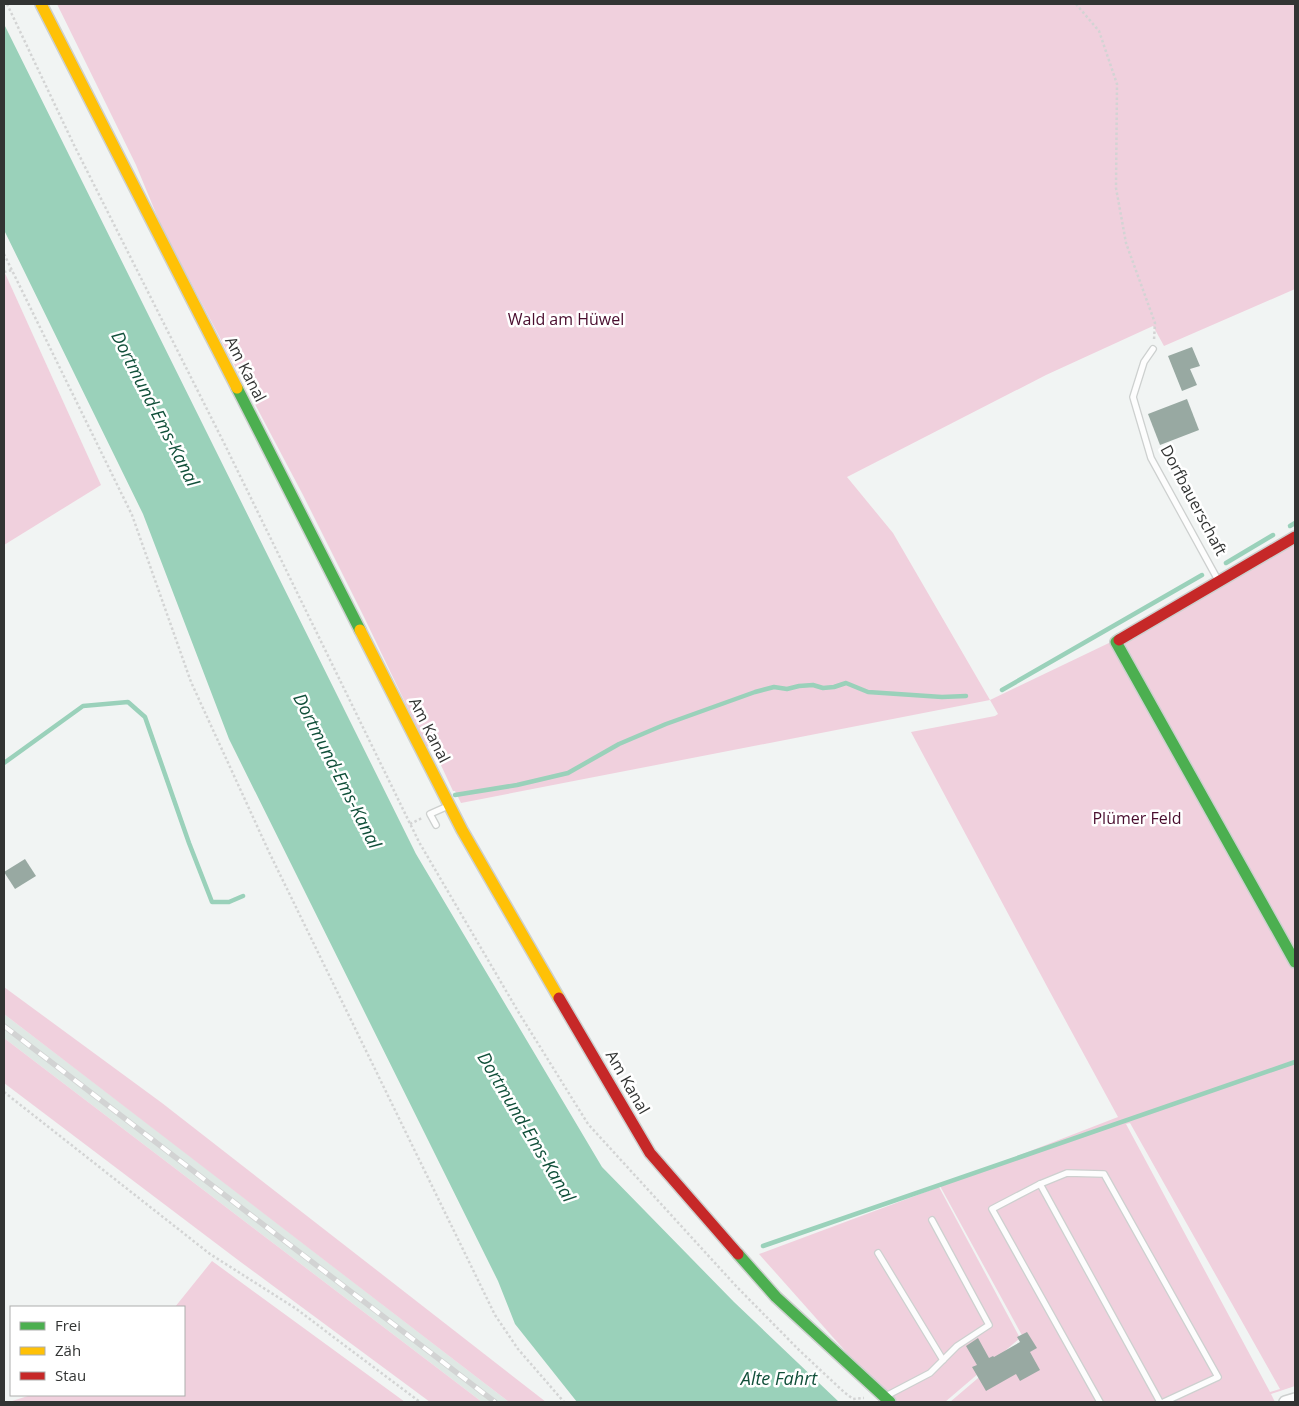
<svg xmlns="http://www.w3.org/2000/svg" width="1299" height="1406" viewBox="0 0 1299 1406" font-family="'Open Sans',sans-serif">
  <style>
    .built { fill: #dfe8e4 }
    .green { fill: #f0d0dd; fill-rule: evenodd }
    .water { fill: #9ad1ba }
    .lines { fill: none; stroke-linecap: round; stroke-linejoin: round }
    .stream { stroke: #9ad1ba; stroke-width: 4.5 }
    .building { fill: #98a9a2 }
    .lane-casing { stroke: #cdd0cf; stroke-width: 8 }
    .street-casing { stroke: #cdd0cf; stroke-width: 14 }
    .fast-casing { stroke: #cdd0cf; stroke-width: 14 }
    .slow-casing { stroke: #cdd0cf; stroke-width: 14 }
    .jam-casing { stroke: #cdd0cf; stroke-width: 14 }
    .path { stroke: #d3d4d4; stroke-width: 2.5; stroke-dasharray: 2.5 2.5; stroke-linecap: butt }
    .lane { stroke: #fdfdfd; stroke-width: 5.5 }
    .street { stroke: #fdfdfd; stroke-width: 11 }
    .fast { stroke: #4caf50; stroke-width: 11 }
    .slow { stroke: #ffc107; stroke-width: 11 }
    .jam { stroke: #c62828; stroke-width: 11 }
    .rail-casing { stroke: #d2d3d3; stroke-width: 5.5 }
    .rail { stroke: #fff; stroke-width: 4; stroke-dasharray: 11; stroke-linecap: butt }
    .labels { text-anchor: middle; stroke-width: 5; stroke-linejoin: round; paint-order: stroke }
    .park-label { font-size: 16px; fill: #490d2e; stroke: #fff }
    .street-label { font-size: 16px; fill: #323433; stroke: #fff }
    .water-label { font-size: 18px; font-style: italic; fill: #11503a; stroke: #fff }
  </style>
  <rect width="100%" height="100%" fill="#f1f4f3"/>
  <polygon class="built" points="4,1014 152,1127 509,1402 482,1402 4,1038"/>
  <g class="green">
    <path d="M 57,4 L 1295,4 L 1295,289 L 1164,346 L 1153,326 L 1046,375 L 847,477 L 893,533 L 990,700 L 1111,642 L 1295,542 L 1295,1386 L 1271,1394 L 1275,1402 L 950,1402 L 1024,1339 L 940,1186 L 1118,1117 L 1050,992 L 911,732 L 995,716 L 998,714 L 990,700 L 461,803 L 455,791 L 453,791 L 433,748 L 426,746 L 364,617 L 303,495 L 162,228 L 136,165 ZM 1130,1123 L 1280,1389 L 1270,1392 L 1126,1124 Z"/>
    <polygon points="4,271 101,485 4,545"/>
    <polygon points="4,987 162,1103 546,1402 509,1402 4,1014"/>
    <polygon points="4,1038 482,1402 430,1402 238,1260 4,1083"/>
    <polygon points="939,1187 1020,1338 945,1402 893,1402 879,1389 759,1254"/>
    <polygon points="212,1261 405,1402 9,1402 31,1395 184,1395 184,1307 175,1307"/>
  </g>
  <polygon class="water" points="4,24 416,854 602,1167 734,1302 839,1402 577,1402 515,1324 498,1281 229,739 143,514 4,230"/>
  <g class="lines">
    <g class="stream">
      <polyline points="1290,526 1295,523"/>
      <polyline points="1226,563 1273,535"/>
      <polyline points="1002,690 1202,575"/>
      <polyline points="4,763 83,706 128,702 145,717 189,843 212,902 229,902 243,896"/>
      <polyline points="455,795 517,785 568,773 619,744 666,724 755,692 774,687 787,689 799,686 813,685 823,688 834,687 846,683 868,692 942,697 966,696"/>
      <polyline points="763,1246 1295,1062"/>
    </g>
  </g>
  <g class="building">
    <polygon points="1192,347 1200,366 1190,369 1197,385 1182,391 1168,356"/>
    <polygon points="1187,399 1199,430 1160,445 1148,414"/>
    <polygon points="25,859 36,876 15,889 4,872"/>
    <polygon points="1027,1332 1037,1348 1030,1352 1040,1370 1020,1381 1016,1374 986,1391 972,1367 977,1365 966,1346 978,1338 989,1358 993,1356 994,1357 1020,1342 1017,1337"/>
  </g>
  <g class="lines">
    <g class="lane-casing">
      <g id="lane">
        <polyline points="1153,349 1144,362 1133,397 1151,458 1218,580"/>
        <polyline points="436,825 430,814 448,806"/>
        <polyline points="1040,1184 1160,1402"/>
        <polyline points="878,1253 943,1360"/>
        <polyline points="886,1396 930,1373 957,1346 989,1325 932,1220"/>
        <polyline points="1100,1402 992,1209 1040,1184 1067,1173 1104,1174 1218,1377 1164,1402"/>
      </g>
    </g>
    <g class="street-casing">
      <polyline id="street" points="1285,1402 1295,1399"/>
    </g>
    <g class="fast-casing">
      <g id="fast">
        <polyline points="237,388 360,630"/>
        <polyline points="1119,640 1116,642 1295,962"/>
        <polyline points="738,1254 776,1297 890,1402"/>
      </g>
    </g>
    <g class="slow-casing">
      <g id="slow">
        <polyline points="41,4 237,388"/>
        <polyline points="360,630 462,830 559,998"/>
      </g>
    </g>
    <g class="jam-casing">
      <g id="jam">
        <polyline points="1119,640 1295,537"/>
        <polyline points="559,998 650,1153 738,1254"/>
      </g>
    </g>
    <g class="path">
      <polyline points="7,4 74,145 225,445 419,842 519,1013 588,1124 736,1286 799,1350 845,1393 853,1399 864,1398"/>
      <polyline points="1076,4 1099,31 1117,84 1116,188 1126,243 1155,323 1154,340"/>
      <polyline points="4,254 132,515 191,682 269,852 495,1315 518,1349 564,1402"/>
      <polyline points="4,272 12,270"/>
      <polyline points="410,824 422,818"/>
      <polyline points="4,1092 210,1254 295,1308 420,1402"/>
    </g>
    <use href="#lane" class="lane"/>
    <use href="#street" class="street"/>
    <use href="#fast" class="fast"/>
    <use href="#slow" class="slow"/>
    <use href="#jam" class="jam"/>
    <g class="rail-casing">
      <polyline id="rail" points="4,1026 495,1402"/>
    </g>
    <use href="#rail" class="rail"/>
  </g>
  <g class="labels">
    <g class="park-label">
      <text x="566" y="325">Wald am Hüwel</text>
      <text x="1137" y="824">Plümer Feld</text>
    </g>
    <g class="street-label">
      <text transform="translate(246 369) rotate(63)" y="6">Am Kanal</text>
      <text transform="translate(1194 500) rotate(62)" y="6">Dorfbauerschaft</text>
      <text transform="translate(430 730) rotate(63)" y="6">Am Kanal</text>
      <text transform="translate(628 1082) rotate(60)" y="6">Am Kanal</text>
    </g>
    <g class="water-label">
      <text transform="translate(155 409) rotate(63)" y="6">Dortmund-Ems-Kanal</text>
      <text transform="translate(337 771) rotate(63)" y="6">Dortmund-Ems-Kanal</text>
      <text transform="translate(526 1127) rotate(59)" y="6">Dortmund-Ems-Kanal</text>
      <text x="779" y="1385">Alte Fahrt</text>
    </g>
  </g>
  <rect width="1299" height="1406" fill="none" stroke="#323433" stroke-width="10"/>
  <rect x="10" y="1306" width="175" height="90" fill="#ffffff" stroke="#adaead"/>
  <rect x="20" y="1322" width="25" height="8" fill="#4caf50" stroke="#adaead"/>
  <text x="55" y="1331" font-size="15" fill="#323433">Frei</text>
  <rect x="20" y="1347" width="25" height="8" fill="#ffc107" stroke="#adaead"/>
  <text x="55" y="1356" font-size="15" fill="#323433">Zäh</text>
  <rect x="20" y="1372" width="25" height="8" fill="#c62828" stroke="#adaead"/>
  <text x="55" y="1381" font-size="15" fill="#323433">Stau</text>
</svg>
